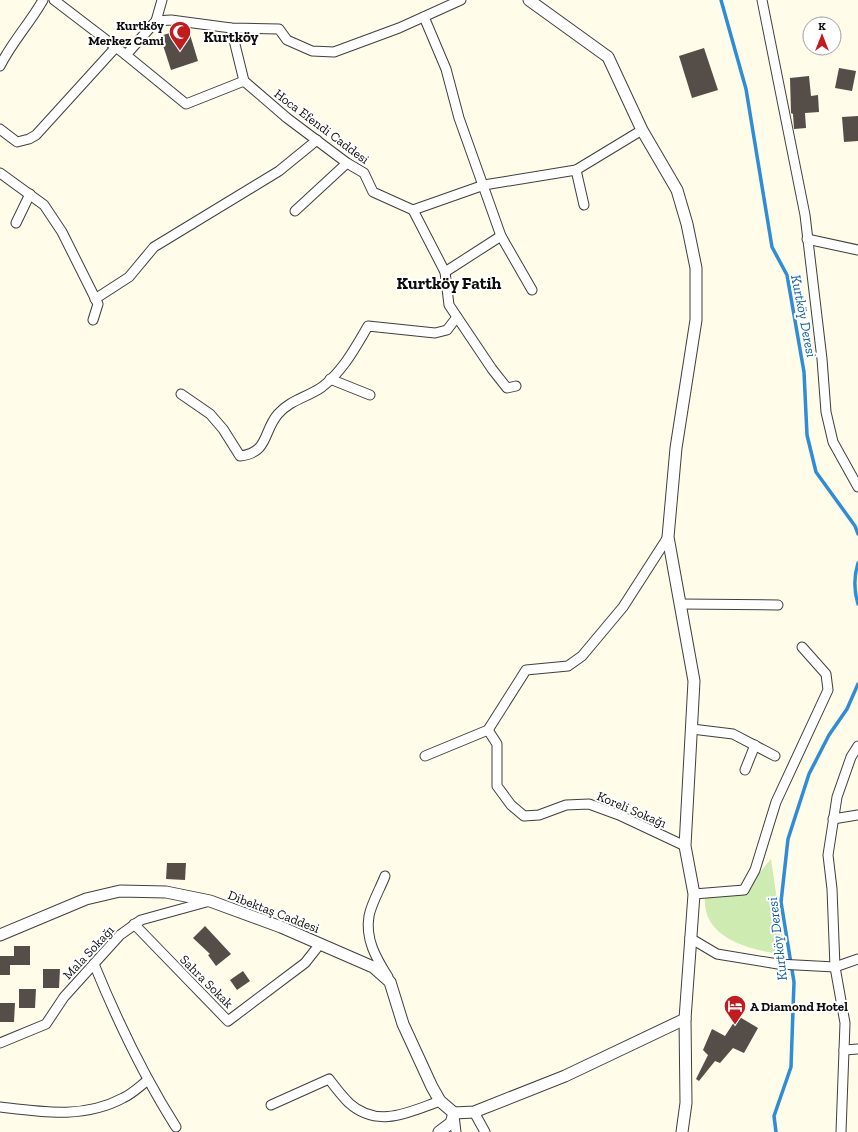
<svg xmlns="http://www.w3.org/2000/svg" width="858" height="1132" viewBox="0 0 858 1132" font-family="'Zilla Slab',serif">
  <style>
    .green { fill: #ceebb2 }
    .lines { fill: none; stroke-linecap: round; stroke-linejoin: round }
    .stream { stroke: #2e8dd5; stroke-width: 3.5 }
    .building { fill: #554d47 }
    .minor-casing { stroke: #3f3f3f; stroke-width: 11 }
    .tertiary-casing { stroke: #3f3f3f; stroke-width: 13 }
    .minor { stroke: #fff; stroke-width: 9 }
    .tertiary { stroke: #fff; stroke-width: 11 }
    .labels { text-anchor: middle; stroke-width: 4; stroke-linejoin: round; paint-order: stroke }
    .poi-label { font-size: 13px; font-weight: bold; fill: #0c0c0c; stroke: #fff; text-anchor: end }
    .street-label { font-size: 13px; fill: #0c0c0c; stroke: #fff }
    .water-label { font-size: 14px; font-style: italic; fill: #0e5ea4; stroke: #fff }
    .quarter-label { font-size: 15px; font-weight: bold; fill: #0c0c0c; stroke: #fff }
    .district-label { font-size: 17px; font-weight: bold; fill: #0c0c0c; stroke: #fff }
  </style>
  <rect width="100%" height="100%" fill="#fffcea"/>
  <path class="green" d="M 771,859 L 785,955 C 751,950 701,939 705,896 L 751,883 Z"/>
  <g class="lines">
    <g class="stream">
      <polyline points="721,0 746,89 772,247 787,275 804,372 807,435 816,472 855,526 858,534"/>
      <path d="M 858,563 C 854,576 854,591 858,604"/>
      <polyline points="776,1132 774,1116 791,1067 794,982 781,902 788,839 809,774 829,735 847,709 858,684"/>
    </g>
  </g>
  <g class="building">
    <polygon points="186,28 188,28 198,61 171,70 160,36"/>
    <polygon points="704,48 718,90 692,98 679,56"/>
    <polygon points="839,68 856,71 852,91 835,88"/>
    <polygon points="809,76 811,96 818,95 819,112 805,113 806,128 794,129 793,114 791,113 790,78"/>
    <polygon points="858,116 858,141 844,142 842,117"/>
    <polygon points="167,863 186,863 185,880 166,879"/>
    <polygon points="205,926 231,954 216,966 208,955 210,954 193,938"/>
    <polygon points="14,946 30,946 30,965 10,965 10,975 0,975 0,956 14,956"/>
    <polygon points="43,969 60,969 59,988 43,988"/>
    <polygon points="243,971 250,981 237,990 230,980"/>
    <polygon points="19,989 36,989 35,1008 19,1008"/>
    <polygon points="0,1003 15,1003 14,1022 0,1022"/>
    <polygon points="738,1016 758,1028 744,1053 733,1048 720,1063 715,1061 699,1081 696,1079 708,1055 703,1050 712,1029 725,1036"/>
  </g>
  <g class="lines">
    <g class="minor-casing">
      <g id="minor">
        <polyline points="54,0 126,55 156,21 171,20 231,28 279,29 287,40 312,51 334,52 399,28 461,0"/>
        <polyline points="762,0 805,215 822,359 826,412 833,442 858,487"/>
        <polyline points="424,17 446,69 459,118 501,236"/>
        <polyline points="156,21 162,0"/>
        <polyline points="231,28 244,81"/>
        <polyline points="126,55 186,104 244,81 287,118 347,163 364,173 373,192 413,210 484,185 576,170 642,130"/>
        <path d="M 0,66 C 12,42 30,23 43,0"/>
        <polyline points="0,129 17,142 29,139 36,135 116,47"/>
        <polyline points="576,170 584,205"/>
        <polyline points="0,173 44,205 62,232 98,304 93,320"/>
        <polyline points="413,210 445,272 449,305 492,369 507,388 516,386"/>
        <polyline points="295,211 347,163"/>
        <polyline points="16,223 30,194"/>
        <polyline points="807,239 858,250"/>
        <polyline points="445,272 501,236 532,290"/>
        <polyline points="95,299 129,277 154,247 279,171 317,140"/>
        <polyline points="330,379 370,395"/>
        <path d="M 181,394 L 210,414 L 223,429 L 240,456 C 269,453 263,431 278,414 C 290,400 308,397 322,387 C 343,371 355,348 368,326 L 435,333 L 447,330 L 457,317"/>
        <polyline points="680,604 778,605"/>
        <polyline points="692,729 733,734 775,756"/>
        <polyline points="488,730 497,744 497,786 511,805 524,816 539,815 566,805 589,804 619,815 685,846"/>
        <polyline points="425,756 488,730 526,670 568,666 582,656 623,607 668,537"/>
        <polyline points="745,770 755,745"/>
        <polyline points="833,819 858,815"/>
        <path d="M 385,876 C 381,887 371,904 369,916 C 365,939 376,958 388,977"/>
        <polyline points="694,894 744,890 755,870 776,802 828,690 826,674 802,647"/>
        <polyline points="134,924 228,1021 305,963 320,944"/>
        <polyline points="690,938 717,954 778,964 835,967 858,959"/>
        <path d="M 94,964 C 117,1020 143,1075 176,1127"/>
        <polyline points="0,1043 46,1024 64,997 120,935 141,920 210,901"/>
        <polyline points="844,1050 858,1049"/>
        <path d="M 271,1105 L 329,1079 C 335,1087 342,1096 349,1103 C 378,1129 409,1112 440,1101"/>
        <path d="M 0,1107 C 42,1112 84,1119 123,1098 C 132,1094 140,1086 148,1080"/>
        <polyline points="474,1112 485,1132"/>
        <polyline points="454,1116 456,1132"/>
        <polyline points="841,1132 845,1023 835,967 832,889 828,855 837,797 851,757 858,746"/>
      </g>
    </g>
    <g class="tertiary-casing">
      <g id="tertiary">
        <polyline points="0,935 86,899 120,891 166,892 210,901 281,927 373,967 390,982 403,1024 432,1087 440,1101 454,1113"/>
        <polyline points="454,1113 474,1112 565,1076 685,1019 694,894 685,846 694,681 668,537 676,448 696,320 696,268 687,224 677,190 642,130 608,57 529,0"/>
        <polyline points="439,1132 451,1123 454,1113"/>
        <polyline points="682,1132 686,1103 685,1019"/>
      </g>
    </g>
    <use href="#minor" class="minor"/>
    <use href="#tertiary" class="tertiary"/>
  </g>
  <defs>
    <g id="mosque-pin" transform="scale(1.15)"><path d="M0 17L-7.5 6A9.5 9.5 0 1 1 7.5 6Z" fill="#c31c1f" stroke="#fff"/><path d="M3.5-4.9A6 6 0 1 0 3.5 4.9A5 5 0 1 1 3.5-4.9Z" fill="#fff"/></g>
    <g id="hotel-pin" transform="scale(1.15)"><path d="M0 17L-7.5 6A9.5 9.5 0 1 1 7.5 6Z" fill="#c31c1f" stroke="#fff"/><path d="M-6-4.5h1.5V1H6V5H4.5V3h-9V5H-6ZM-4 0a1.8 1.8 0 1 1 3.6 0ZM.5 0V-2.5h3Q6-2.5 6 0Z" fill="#fff"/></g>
  </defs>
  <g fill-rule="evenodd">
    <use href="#mosque-pin" x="180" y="32"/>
    <use href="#hotel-pin" x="735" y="1006"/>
  </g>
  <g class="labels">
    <g class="poi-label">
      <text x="164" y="30">Kurtköy<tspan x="164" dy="15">Merkez Cami</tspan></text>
      <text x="750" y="1011" text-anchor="start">A Diamond Hotel</text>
    </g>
    <g class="street-label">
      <text transform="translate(322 126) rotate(37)" y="5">Hoca Efendi Caddesi</text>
      <text transform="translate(632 809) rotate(23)" y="5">Koreli Sokağı</text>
      <text transform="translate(274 911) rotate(21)" y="5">Dibektaş Caddesi</text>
      <text transform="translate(88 952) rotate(-47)" y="5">Mala Sokağı</text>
      <text transform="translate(207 981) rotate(45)" y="5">Sahra Sokak</text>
    </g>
    <g class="water-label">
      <text transform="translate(804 316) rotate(79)" y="5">Kurtköy Deresi</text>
      <text transform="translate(777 939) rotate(-97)" y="5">Kurtköy Deresi</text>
    </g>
    <g class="quarter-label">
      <text x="231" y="42">Kurtköy</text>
    </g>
    <g class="district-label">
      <text x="449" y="289">Kurtköy Fatih</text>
    </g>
  </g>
  <g transform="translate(822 36)"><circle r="19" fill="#ffffff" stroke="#9e9e9e"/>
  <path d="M0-3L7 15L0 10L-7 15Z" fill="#c31c1f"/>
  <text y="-6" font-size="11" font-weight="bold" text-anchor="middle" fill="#0c0c0c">K</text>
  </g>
</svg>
